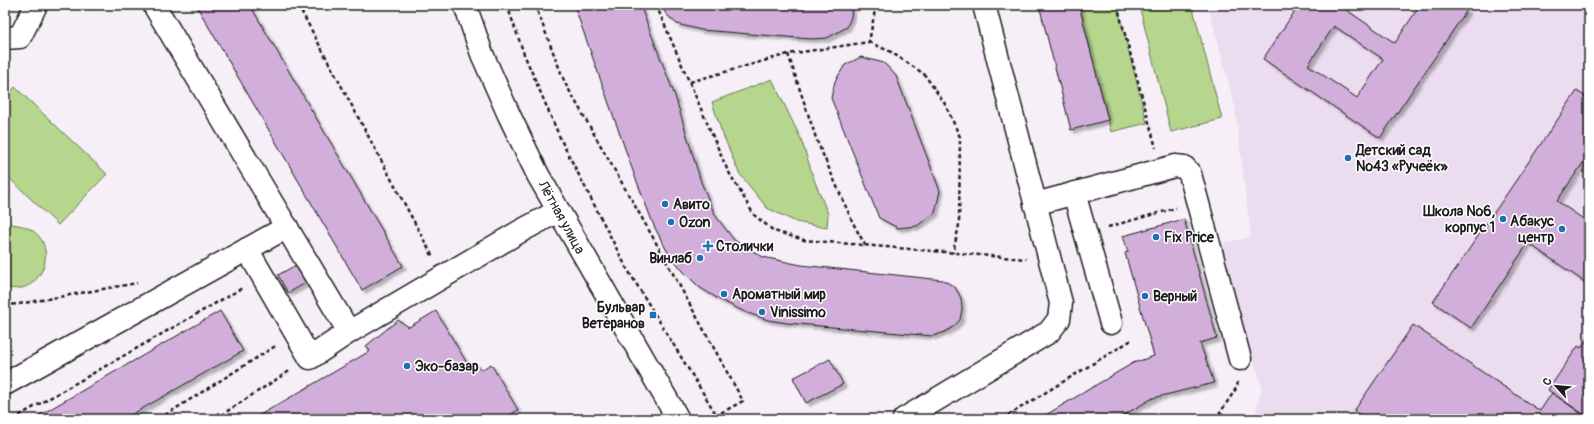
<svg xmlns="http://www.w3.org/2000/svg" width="1594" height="424" viewBox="0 0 1594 424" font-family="Pangolin,sans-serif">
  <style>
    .built { fill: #ebdcef }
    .green { fill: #b6d58d; stroke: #697854 }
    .building { fill: #d1afda; stroke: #1c1c1c; fill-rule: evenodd; filter: url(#shadow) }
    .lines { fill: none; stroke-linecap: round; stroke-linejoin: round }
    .minor-casing { stroke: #1c1c1c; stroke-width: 25 }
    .path { stroke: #1c1c1c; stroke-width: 2.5; stroke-dasharray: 4 3; stroke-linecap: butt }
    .minor { stroke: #fff; stroke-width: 22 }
    .poi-dot { fill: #1f6fb2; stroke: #fff; stroke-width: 1.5 }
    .labels { text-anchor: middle; stroke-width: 3; stroke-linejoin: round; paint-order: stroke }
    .poi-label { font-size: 14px; font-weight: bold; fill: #1c1c1c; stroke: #fff; text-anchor: start }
    .street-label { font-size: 14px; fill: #1c1c1c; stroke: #fff }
  </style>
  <defs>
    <filter id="shadow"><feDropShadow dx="3.5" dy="3.5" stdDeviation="1" flood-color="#0004"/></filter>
  </defs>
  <rect width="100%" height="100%" fill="#f6eff8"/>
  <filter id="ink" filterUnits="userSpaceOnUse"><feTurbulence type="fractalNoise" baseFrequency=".025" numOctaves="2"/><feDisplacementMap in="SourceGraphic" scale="8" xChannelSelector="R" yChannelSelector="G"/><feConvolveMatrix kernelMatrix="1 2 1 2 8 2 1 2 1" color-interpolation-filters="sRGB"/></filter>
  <g filter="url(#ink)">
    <polygon class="built" points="1208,5 1589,5 1589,419 1254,419 1262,387 1218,244 1251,237 1235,107"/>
    <g class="green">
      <polygon points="1079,5 1117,5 1147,123 1111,132"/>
      <polygon points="1139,5 1192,5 1222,119 1171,132"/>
      <polygon points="772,79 801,139 815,182 828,214 827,228 796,222 767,208 739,173 721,130 712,102"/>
      <polygon points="15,87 107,174 58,225 5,174 5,98"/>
      <path d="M 9,224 C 68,226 47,301 5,287 L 5,225 Z"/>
    </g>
    <g class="building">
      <polygon points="196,5 250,5 403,266 362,290"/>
      <polygon points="574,5 640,5 675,96 701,182 715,215 734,240 763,257 801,265 943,280 955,287 961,298 962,309 960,320 953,327 945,332 933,336 787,323 768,320 745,312 720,300 699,287 683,271 667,251 654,226 634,174"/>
      <polygon points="661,5 852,5 851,17 847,27 827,38 811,39 701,30 677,24 666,14"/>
      <polygon points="1039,5 1079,5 1108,120 1071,130"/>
      <path d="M 1299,5 L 1348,5 L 1345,9 L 1395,43 L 1420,5 L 1460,5 L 1467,10 L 1380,138 L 1263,59 ZM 1334,26 L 1383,59 L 1357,98 L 1308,65 Z"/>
      <polygon points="861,57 884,63 896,76 940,191 935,213 917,226 898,228 879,218 831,98 835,81 845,65"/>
      <polygon points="1577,91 1589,99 1589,154 1557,201 1589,223 1589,285 1528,243 1471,328 1433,302"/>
      <polygon points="1184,219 1217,338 1200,343 1214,383 1153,398 1117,419 1039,419 1133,363 1154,356 1125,253 1128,252 1123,236"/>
      <polygon points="296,265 306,283 288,293 278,275"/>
      <polygon points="220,311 243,351 124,419 33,419"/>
      <polygon points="436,311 470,368 477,364 481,370 491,364 518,410 503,419 253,419 370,351 366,346 398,320 409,327"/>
      <polygon points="1413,325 1540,411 1552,393 1589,419 1366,419 1354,411"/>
      <polygon points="1589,336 1589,418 1548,390 1578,346 1581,348"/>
      <polygon points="830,359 843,384 806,403 793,378"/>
    </g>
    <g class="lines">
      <g class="minor-casing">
        <g id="minor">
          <polyline points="154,5 349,332"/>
          <polyline points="465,5 482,54 509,115 538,175 678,419"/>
          <polyline points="5,38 20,37 36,5"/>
          <polyline points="1074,193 1111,323"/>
          <polyline points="1035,204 1175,166 1184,167 1190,174 1240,359"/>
          <polyline points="247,249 310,358 349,332 519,232 558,211"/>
          <polyline points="5,384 287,227"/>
          <polyline points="904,419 1049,332 1059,319 1061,303 984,5"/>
        </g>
      </g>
      <g class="path">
        <polyline points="298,5 433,257"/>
        <polyline points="507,5 524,54 561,140 626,267 719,419"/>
        <polyline points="535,5 565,83 655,241 743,401 717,415"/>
        <polyline points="656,5 727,169 754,215 774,231 804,240 1026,259"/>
        <polyline points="1117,5 1156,148"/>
        <polyline points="869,42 891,52 924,74 945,104 960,137 959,225 953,253"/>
        <polyline points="788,54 817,141 853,223 865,245"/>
        <polyline points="690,82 788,54 869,42 876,5"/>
        <polyline points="1108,227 1176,208"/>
        <polyline points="5,305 19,304 137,283"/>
        <polyline points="13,419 244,287"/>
        <polyline points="159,419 277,345"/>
        <polyline points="215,419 291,370"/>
        <polyline points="1002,419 1130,341 1129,337"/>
        <polyline points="1213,419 1218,416 1237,387 1238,380"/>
      </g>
      <use href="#minor" class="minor"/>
    </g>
  </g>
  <g class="poi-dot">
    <circle cx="1348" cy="158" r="4"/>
    <circle cx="665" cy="204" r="4"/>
    <circle cx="1503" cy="219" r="4"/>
    <circle cx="671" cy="222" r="4"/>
    <circle cx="1562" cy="229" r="4"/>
    <circle cx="1156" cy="237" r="4"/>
    <path d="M706 240h4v4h4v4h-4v4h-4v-4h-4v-4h4z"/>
    <circle cx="700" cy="258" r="4"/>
    <circle cx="724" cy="294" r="4"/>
    <circle cx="1145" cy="296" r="4"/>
    <circle cx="762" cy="312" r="4"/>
    <rect x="649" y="311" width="8" height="8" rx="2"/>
    <circle cx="407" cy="366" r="4"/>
  </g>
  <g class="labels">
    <g class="poi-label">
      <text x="1356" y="155">Детский сад<tspan x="1356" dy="16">№43 «Ручеёк»</tspan></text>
      <text x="673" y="209">Авито</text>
      <text x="1495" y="216" text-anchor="end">Школа №6,<tspan x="1495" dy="16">корпус 1</tspan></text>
      <text x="1554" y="226" text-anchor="end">Абакус<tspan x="1554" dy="16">центр</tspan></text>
      <text x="679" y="227">Ozon</text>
      <text x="1164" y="242">Fix Price</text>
      <text x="716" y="251">Столички</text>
      <text x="692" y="263" text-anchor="end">Винлаб</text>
      <text x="732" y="299">Ароматный мир</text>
      <text x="1153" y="301">Верный</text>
      <text x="645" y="312" text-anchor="end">Бульвар<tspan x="645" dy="16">Ветеранов</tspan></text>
      <text x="770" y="317">Vinissimo</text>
      <text x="415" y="371">Эко-базар</text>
    </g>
    <g class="street-label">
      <text transform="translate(562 217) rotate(61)" y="5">Лётная улица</text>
    </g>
  </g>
  <rect width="1594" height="424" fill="none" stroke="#fff" stroke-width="20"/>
  <rect x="10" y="10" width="1574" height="404" fill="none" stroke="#1c1c1c" stroke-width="1.5" filter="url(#ink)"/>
  <g transform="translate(1556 386) rotate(297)" stroke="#ffffff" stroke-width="3" paint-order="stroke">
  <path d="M0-3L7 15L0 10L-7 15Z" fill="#1c1c1c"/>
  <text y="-6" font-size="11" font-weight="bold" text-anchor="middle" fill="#1c1c1c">С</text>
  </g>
</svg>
